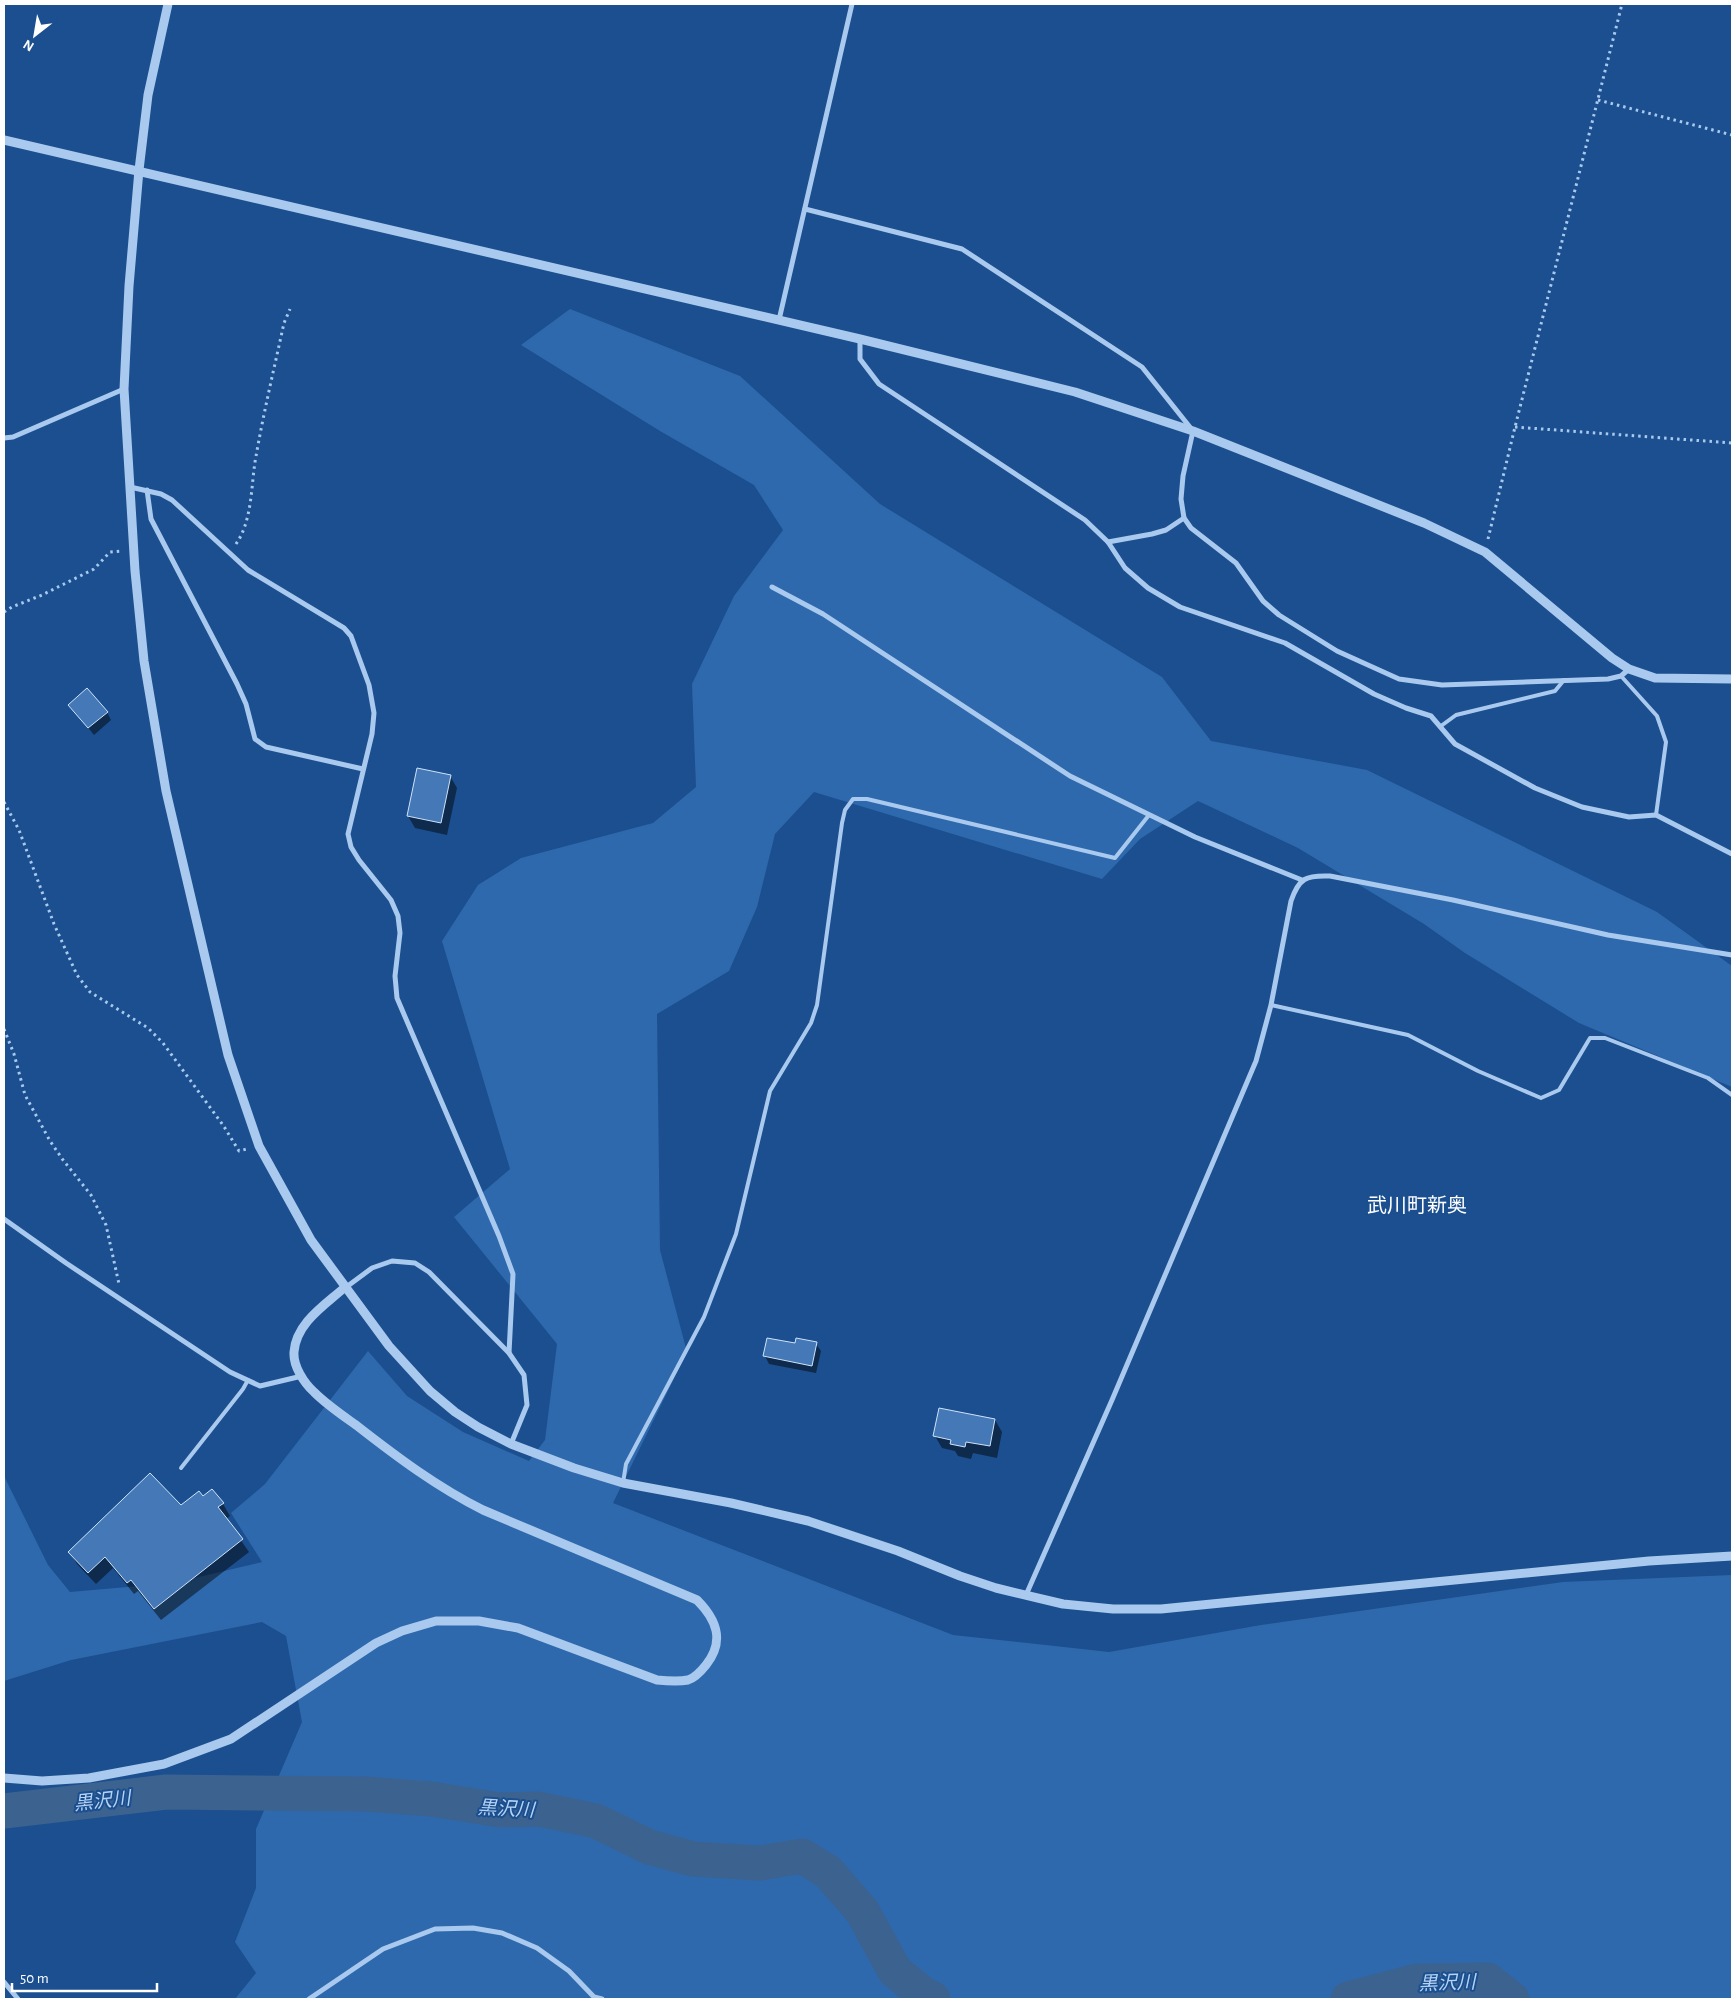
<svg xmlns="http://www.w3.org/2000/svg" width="1736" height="2003" viewBox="0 0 1736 2003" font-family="'Alegreya Sans','Noto Sans JP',sans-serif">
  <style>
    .green { fill: #2e69ad }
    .shadow { fill: #0007 }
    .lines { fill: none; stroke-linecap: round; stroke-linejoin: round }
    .river { stroke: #3c6290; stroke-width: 35 }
    .building { fill: #4478b7; stroke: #cfe3fa }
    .path { stroke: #a9c9ee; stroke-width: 3; stroke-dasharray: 2.5 4; stroke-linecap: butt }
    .service { stroke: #a9c9ee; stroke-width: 4 }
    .minor { stroke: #a9c9ee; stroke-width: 5 }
    .tertiary { stroke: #a9c9ee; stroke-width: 9 }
    .labels { text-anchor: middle; stroke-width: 4; stroke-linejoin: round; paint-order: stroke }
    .water-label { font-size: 19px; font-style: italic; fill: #b5d3f5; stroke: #1b4f8f }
    .quarter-label { font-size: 20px; fill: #fff; stroke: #1b4f8f }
  </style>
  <rect width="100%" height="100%" fill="#1b4f8f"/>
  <polygon class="green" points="570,309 740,376 880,504 1162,677 1211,741 1367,770 1657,912 1732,966 1732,1087 1579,1023 1465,953 1424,924 1298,848 1198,801 1140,839 1102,879 814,792 775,834 757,907 729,971 657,1014 660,1250 687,1352 613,1503 953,1635 1109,1652 1261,1625 1563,1582 1732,1575 1732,1999 235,1999 256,1973 235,1942 256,1888 256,1829 302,1722 286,1636 262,1622 71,1660 4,1681 4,1476 48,1565 70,1592 173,1583 262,1562 231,1513 265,1484 368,1351 407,1396 463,1432 529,1461 545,1440 557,1344 454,1217 510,1169 442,941 478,885 521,858 653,823 696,787 692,684 734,596 783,530 754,485 660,431 521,345"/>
  <g class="shadow">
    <polygon points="70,705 107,712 111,720 94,735"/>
    <polygon points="450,776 457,788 447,835 415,828 408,816"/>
    <polygon points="816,1344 821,1351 816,1373 769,1364 765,1356 796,1345"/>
    <polygon points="995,1420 1002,1432 997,1458 973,1453 971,1459 958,1456 955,1451 942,1448 935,1436"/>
    <polygon points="203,1498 223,1504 230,1516 226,1519 249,1552 161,1620 138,1591 134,1594 113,1568 96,1584 77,1564 70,1552"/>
  </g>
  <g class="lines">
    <g class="river">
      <polyline points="4,1811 166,1792 365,1794 431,1799 500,1810 539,1809 596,1821 649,1847 693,1859 760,1863 802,1856 828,1872 862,1911 895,1971 923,1994 933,1999"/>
      <polyline points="1348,1999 1417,1981 1488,1980 1512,1999"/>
    </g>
  </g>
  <g class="building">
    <polygon points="87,688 108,712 88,728 68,705"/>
    <polygon points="417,768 451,775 441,823 407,816"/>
    <polygon points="767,1338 795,1343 796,1338 817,1342 812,1366 763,1356"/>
    <polygon points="939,1408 995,1419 990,1446 966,1442 965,1447 950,1444 951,1440 933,1436"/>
    <polygon points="150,1473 181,1505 199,1491 203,1496 212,1489 224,1503 218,1507 243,1539 154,1609 131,1580 127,1583 105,1557 88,1573 68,1552"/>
  </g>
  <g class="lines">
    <g class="path">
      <polyline points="1598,100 1732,135"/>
      <polyline points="1515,427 1732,443"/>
      <polyline points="1488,539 1515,427 1622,4"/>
      <path d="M 236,544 C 252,521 251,488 255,462 C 263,415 274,369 284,323 L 290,309"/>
      <polyline points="4,612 12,607 42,595 94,569 110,552 121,551"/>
      <polyline points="4,802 19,830 54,924 77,975 90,992 148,1028 163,1043 223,1125 239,1151 247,1149"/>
      <polyline points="4,1029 14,1054 25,1095 50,1141 63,1160 91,1195 106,1225 119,1284"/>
    </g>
    <g class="service">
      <polyline points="1621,676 1657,716 1666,742 1656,815"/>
      <polyline points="1441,726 1456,715 1555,691 1564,680"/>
      <polyline points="1271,1005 1408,1035 1478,1071 1541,1098 1559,1090 1590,1038 1605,1038 1708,1078 1732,1095"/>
      <polyline points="181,1468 243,1389 248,1380"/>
      <polyline points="623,1483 626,1464 704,1317 736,1234 770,1091 811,1023 817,1005 842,823 845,810 853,799 867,799 1115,858 1149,815"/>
    </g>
    <g class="minor">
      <polyline points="805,209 962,249 1142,367 1193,431 1183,476 1181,499 1184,518 1191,528 1236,563 1263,601 1279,615 1337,651 1399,679 1442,685 1608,679 1621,676 1629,669"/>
      <polyline points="779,320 852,4"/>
      <polyline points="860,339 860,359 879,384 1085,520 1108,542 1125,568 1148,588 1180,607 1285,643 1374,694 1406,708 1431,716 1455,744 1535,788 1582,807 1629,817 1656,815 1732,854"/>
      <polyline points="4,438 13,437 124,389"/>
      <polyline points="130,487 161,494 172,500 248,570 344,628 351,636 369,685 374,713 372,734 348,834 351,847 359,860 391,900 398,916 400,933 395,976 397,998 499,1236 513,1274 509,1353"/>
      <polyline points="147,490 151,519 237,684 246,704 255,739 266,747 363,769"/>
      <polyline points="1108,542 1152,534 1166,530 1184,518"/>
      <polyline points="772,587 823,614 1070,776 1195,837 1302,880"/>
      <polyline points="4,1219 66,1263 230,1372 260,1386 302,1376"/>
      <polyline points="345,1288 372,1268 392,1261 415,1263 429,1272 509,1353 524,1375 527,1405 511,1444"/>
      <path d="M 1026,1595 L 1112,1400 L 1256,1061 L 1271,1005 L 1291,901 C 1299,878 1306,875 1330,876 L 1453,900 L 1608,935 L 1732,955"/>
      <polyline points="4,1982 18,1999"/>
      <polyline points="309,1999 383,1949 435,1929 473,1928 502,1933 537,1948 569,1971 594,1997 602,1999"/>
    </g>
    <g class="tertiary">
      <polyline points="168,4 148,95 139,170 129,286 124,389 135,571 144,661 166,791 228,1055 259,1146 311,1240 389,1346 430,1391 455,1412 478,1427 511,1444 574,1468 623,1483 731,1503 808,1521 898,1551 960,1576 996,1588 1063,1604 1113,1609 1161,1609 1649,1561 1732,1556"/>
      <polyline points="4,140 860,339 1075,392 1193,431 1424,523 1485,552 1612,658 1629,669 1655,678 1732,679"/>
      <path d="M 4,1778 L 42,1781 L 89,1778 L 164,1764 L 231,1739 L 376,1643 L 402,1631 L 436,1621 L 479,1621 L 518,1628 L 657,1680 C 667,1681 678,1682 688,1680 C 695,1678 702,1670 706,1665 C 725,1641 717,1620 697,1600 L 483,1510 C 437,1487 397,1457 356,1425 C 342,1415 327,1405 314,1392 C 304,1383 293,1366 294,1352 C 296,1323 325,1305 344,1288"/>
    </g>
  </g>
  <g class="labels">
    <g class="water-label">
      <text transform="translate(102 1800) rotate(-6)" y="7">黒沢川</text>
      <text transform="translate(506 1808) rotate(3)" y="7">黒沢川</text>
      <text transform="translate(1447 1982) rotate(-2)" y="7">黒沢川</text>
    </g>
    <g class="quarter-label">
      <text x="1417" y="1212">武川町新奥</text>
    </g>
  </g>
  <rect width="1736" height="2003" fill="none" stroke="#ffffff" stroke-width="10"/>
  <g transform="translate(35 35) rotate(211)" stroke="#1b4f8f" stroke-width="4" paint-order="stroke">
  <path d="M0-4L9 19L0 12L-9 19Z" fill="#ffffff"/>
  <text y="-8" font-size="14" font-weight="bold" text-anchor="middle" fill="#ffffff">N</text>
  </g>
  <path d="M12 1983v8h145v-8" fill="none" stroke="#ffffff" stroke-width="2.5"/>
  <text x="20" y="1983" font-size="15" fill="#ffffff" stroke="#1b4f8f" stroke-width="4" paint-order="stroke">50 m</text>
</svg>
